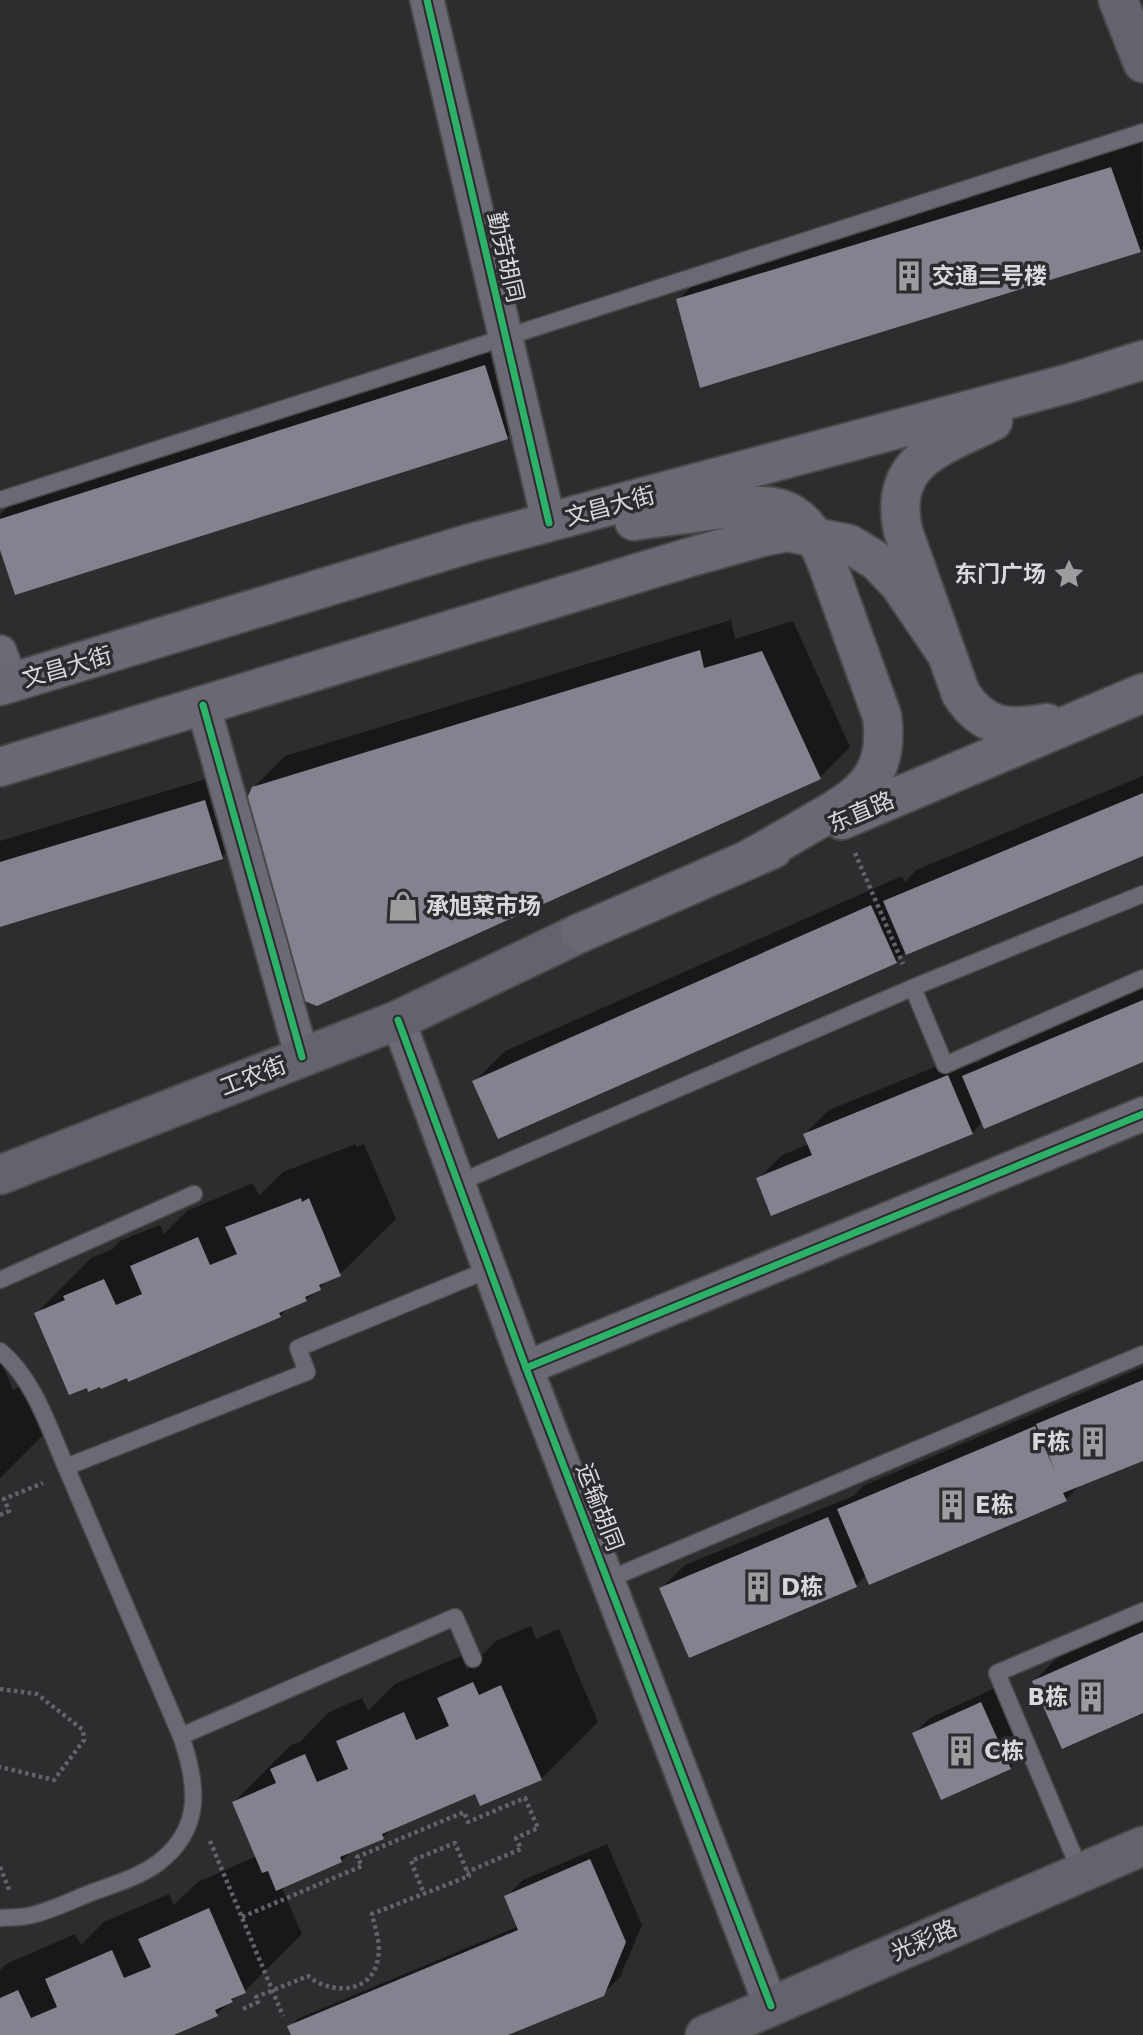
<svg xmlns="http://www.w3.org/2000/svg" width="1143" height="2035" viewBox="0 0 1143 2035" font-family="'DejaVu Sans','Noto Sans SC',sans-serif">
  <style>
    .shadow { fill: #0007 }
    .building { fill: #84828e }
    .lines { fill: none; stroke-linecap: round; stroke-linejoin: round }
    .lane-casing { stroke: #49494a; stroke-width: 19 }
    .street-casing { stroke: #49494a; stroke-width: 37 }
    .secondary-casing { stroke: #49494a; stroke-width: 42 }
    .primary-casing { stroke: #49494a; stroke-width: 42 }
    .path { stroke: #64636a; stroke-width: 4.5; stroke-dasharray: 3.5 3.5; stroke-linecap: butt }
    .lane { stroke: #6b6974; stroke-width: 16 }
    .street { stroke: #6b6974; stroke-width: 33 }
    .secondary { stroke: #64626c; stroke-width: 38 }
    .primary { stroke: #6a6872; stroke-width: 38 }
    .cycleway-casing { stroke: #2c2b30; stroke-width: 11 }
    .cycleway { stroke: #2db169; stroke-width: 7 }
    .labels { text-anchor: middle; stroke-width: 7; stroke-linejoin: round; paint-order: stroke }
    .street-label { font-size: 23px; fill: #d9d9dc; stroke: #2c2b30 }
    .poi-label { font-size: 23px; font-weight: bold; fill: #d9d9dc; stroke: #2c2b30; text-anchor: start }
  </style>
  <rect width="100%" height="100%" fill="#2d2c2f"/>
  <g class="shadow">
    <polygon points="1142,137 1143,248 1140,251 678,300 709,269"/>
    <polygon points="515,335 538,406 507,437 0,544 0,515 24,491"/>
    <polygon points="731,620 735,639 793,621 850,747 820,777 247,832 222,857 0,925 0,841 236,770 246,804 253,788 285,756"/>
    <polygon points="1143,776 1143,854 906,951 896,961 474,1082 505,1051 902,876 905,882 916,870"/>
    <polygon points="1143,984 1143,1060 983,1121 972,1133 758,1179 782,1155 809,1144 805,1134 829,1110 972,1052 977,1064 995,1046"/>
    <polygon points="356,1144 357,1147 364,1144 396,1219 340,1274 330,1278 306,1300 290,1306 280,1316 36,1314 91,1258 113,1249 120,1241 160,1225 164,1234 187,1211 253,1183 259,1196 283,1172"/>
    <polygon points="0,1359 13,1390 28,1383 48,1430 0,1478"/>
    <polygon points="1143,1367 1143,1459 1081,1484 1066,1499 866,1575 856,1585 661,1589 685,1565 853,1496 863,1486"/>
    <polygon points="1143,1616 1143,1712 1034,1681 1065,1650"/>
    <polygon points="531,1626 536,1639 559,1629 598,1722 541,1779 476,1792 393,1827 383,1837 353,1850 341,1861 281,1886 302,1934 245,1991 239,1994 217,2014 169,2035 0,2035 0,1970 6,1964 75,1934 81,1945 104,1922 169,1894 174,1905 198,1882 257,1856 234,1802 291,1745 300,1742 329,1712 362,1698 368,1711 395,1684 461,1656 467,1670 496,1641"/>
    <polygon points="997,1687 1026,1752 1010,1768 914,1734 930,1718"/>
    <polygon points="607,1844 642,1925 620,1977 603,1994 503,2035 293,2035 289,2027 297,2019 519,1926 506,1897 523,1880"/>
  </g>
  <g class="building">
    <polygon points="1111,167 1141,252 700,388 676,299"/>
    <polygon points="485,365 508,439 15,595 0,550 0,519"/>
    <polygon points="700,650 704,668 762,651 821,779 317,1006 294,997 240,815 252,787"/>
    <polygon points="1143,793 1143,856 906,955 883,901"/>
    <polygon points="205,800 223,859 0,927 0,862"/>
    <polygon points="871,905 897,963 498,1139 472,1081"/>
    <polygon points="1143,1000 1143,1062 984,1129 962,1076"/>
    <polygon points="948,1075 973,1134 771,1216 756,1178 812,1155 803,1134"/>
    <polygon points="301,1198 302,1202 309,1198 341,1276 319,1285 321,1290 305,1297 307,1301 279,1313 281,1317 128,1382 127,1378 101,1389 100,1387 88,1392 87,1388 69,1395 34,1313 65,1300 63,1296 104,1279 116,1305 142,1294 130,1266 198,1237 210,1265 237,1254 225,1227"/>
    <polygon points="1143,1380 1143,1461 1063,1493 1067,1501 869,1585 837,1509 1035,1426 1055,1471 1036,1424"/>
    <polygon points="828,1517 857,1587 689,1658 659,1588"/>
    <polygon points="1143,1632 1143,1713 1062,1749 1032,1681"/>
    <polygon points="473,1682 479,1695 501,1685 542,1780 480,1806 475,1794 382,1834 384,1839 340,1857 342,1862 276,1891 268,1871 262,1873 232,1802 276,1783 270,1769 305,1754 317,1782 348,1769 336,1741 404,1712 416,1740 449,1726 437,1698"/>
    <polygon points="981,1702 1011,1769 941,1800 912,1733"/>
    <polygon points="590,1859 626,1942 604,1996 508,2035 291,2035 287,2026 518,1930 504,1896"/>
    <polygon points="209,1908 246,1993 231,1999 233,2002 215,2010 218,2016 174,2035 0,2035 0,1998 18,1990 31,2018 57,2007 45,1979 112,1950 124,1978 151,1967 138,1939"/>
  </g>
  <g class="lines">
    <g class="lane-casing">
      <g id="lane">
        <polyline points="0,500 1143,132"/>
        <polyline points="913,988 945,1065 1143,978"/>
        <polyline points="458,1183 919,985 1143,894"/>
        <polyline points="0,1280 194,1194"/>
        <path d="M 0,1351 C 34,1379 49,1428 66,1467"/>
        <polyline points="607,1580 1143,1354"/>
        <polyline points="181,1736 455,1617 473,1659"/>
        <polyline points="1081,1873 997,1673 1143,1611"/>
        <path d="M 0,1918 C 9,1917 18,1918 27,1916 C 49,1912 72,1900 93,1892 C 115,1884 139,1877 158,1863 C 203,1829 198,1785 181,1736 L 66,1467 L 307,1372 L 298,1348 L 490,1269"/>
      </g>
    </g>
    <g class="street-casing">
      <g id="street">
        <polyline points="427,0 549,523"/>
        <polyline points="0,652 11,683"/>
        <polyline points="203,705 302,1057"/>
        <polyline points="398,1020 526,1368 771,2006"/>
        <polyline points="526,1368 1143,1114"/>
      </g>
    </g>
    <g class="secondary-casing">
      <g id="secondary">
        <polyline points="1118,0 1143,63"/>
        <polyline points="0,1175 398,1020 580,933"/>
        <polyline points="705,2035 1143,1846"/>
      </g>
    </g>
    <g class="primary-casing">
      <g id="primary">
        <path d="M 993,421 C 940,448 888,459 903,531 L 961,694 C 984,729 1009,730 1047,723"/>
        <path d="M 634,521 C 661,517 688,514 715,510 C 771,502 800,500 825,558 L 882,716 C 890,777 861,796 812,823 C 792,835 771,847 751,858"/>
        <polyline points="0,686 471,543 1070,383 1143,360"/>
        <polyline points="0,767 687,558 762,537 787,532 849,544 877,561 899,584 946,653"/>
        <polyline points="842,820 1143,693"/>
        <polyline points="580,933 773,849"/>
      </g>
    </g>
    <g class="path">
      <polyline points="855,853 903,964"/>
      <polyline points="0,1515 9,1511 4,1499 43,1483"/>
      <polyline points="0,1689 37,1694 83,1730 84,1740 54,1780 0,1767"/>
      <polyline points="210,1841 283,2016"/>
      <polyline points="0,1867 10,1892"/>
      <polyline points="242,1917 362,1866 357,1857 464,1812 468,1822 525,1798 538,1828 516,1838 521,1849 467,1872"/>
      <path d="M 243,2009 L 258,2002 L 256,1997 L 308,1976 C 331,1995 373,1994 378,1958 C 381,1944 375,1928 372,1914 L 469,1876 L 455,1843 L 411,1861 L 424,1894"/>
    </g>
    <use href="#lane" class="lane"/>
    <use href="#street" class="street"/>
    <use href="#secondary" class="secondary"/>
    <use href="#primary" class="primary"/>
    <g class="cycleway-casing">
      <g id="cycleway">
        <polyline points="427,0 549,523"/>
        <polyline points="203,705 302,1057"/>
        <polyline points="398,1020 526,1368 771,2006"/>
        <polyline points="526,1368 1143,1114"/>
      </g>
    </g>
    <use href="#cycleway" class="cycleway"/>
  </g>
  <defs>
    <g id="building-bare" transform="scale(2.415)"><path d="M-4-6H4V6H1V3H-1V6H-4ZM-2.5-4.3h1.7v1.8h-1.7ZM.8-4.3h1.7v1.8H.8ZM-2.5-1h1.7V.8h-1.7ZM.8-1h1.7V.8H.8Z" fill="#9d9c9f" stroke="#2c2b30" stroke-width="2.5" paint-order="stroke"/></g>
    <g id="sight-bare" transform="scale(2.415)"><path d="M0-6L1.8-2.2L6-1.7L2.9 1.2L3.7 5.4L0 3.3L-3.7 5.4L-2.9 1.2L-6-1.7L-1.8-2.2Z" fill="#9d9c9f" stroke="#2c2b30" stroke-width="2.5" paint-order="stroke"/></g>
    <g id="shop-bare" transform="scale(2.415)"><path d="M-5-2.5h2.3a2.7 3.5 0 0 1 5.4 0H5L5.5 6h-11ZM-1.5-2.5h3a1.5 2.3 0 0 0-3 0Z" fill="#9d9c9f" stroke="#2c2b30" stroke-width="2.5" paint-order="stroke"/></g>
  </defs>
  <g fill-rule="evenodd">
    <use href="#building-bare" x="909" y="276"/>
    <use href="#sight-bare" x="1069" y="574"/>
    <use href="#shop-bare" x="403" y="906"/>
    <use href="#building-bare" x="1093" y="1442"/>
    <use href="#building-bare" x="952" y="1505"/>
    <use href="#building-bare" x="758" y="1587"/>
    <use href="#building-bare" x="1091" y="1697"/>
    <use href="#building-bare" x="961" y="1751"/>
  </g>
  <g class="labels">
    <g class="street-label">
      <text transform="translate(506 257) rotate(77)" y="8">勤劳胡同</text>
      <text transform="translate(610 506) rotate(-15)" y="8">文昌大街</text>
      <text transform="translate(67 667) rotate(-16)" y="8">文昌大街</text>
      <text transform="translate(861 812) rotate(-23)" y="8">东直路</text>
      <text transform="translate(253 1076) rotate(-21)" y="8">工农街</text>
      <text transform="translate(600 1507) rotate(69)" y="8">运输胡同</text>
      <text transform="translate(924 1940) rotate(-23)" y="8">光彩路</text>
    </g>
    <g class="poi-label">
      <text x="932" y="284">交通二号楼</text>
      <text x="1046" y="582" text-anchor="end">东门广场</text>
      <text x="426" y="914">承旭菜市场</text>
      <text x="1070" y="1450" text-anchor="end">F栋</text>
      <text x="975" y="1513">E栋</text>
      <text x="781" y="1595">D栋</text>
      <text x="1068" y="1705" text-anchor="end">B栋</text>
      <text x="984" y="1759">C栋</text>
    </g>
  </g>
</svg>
